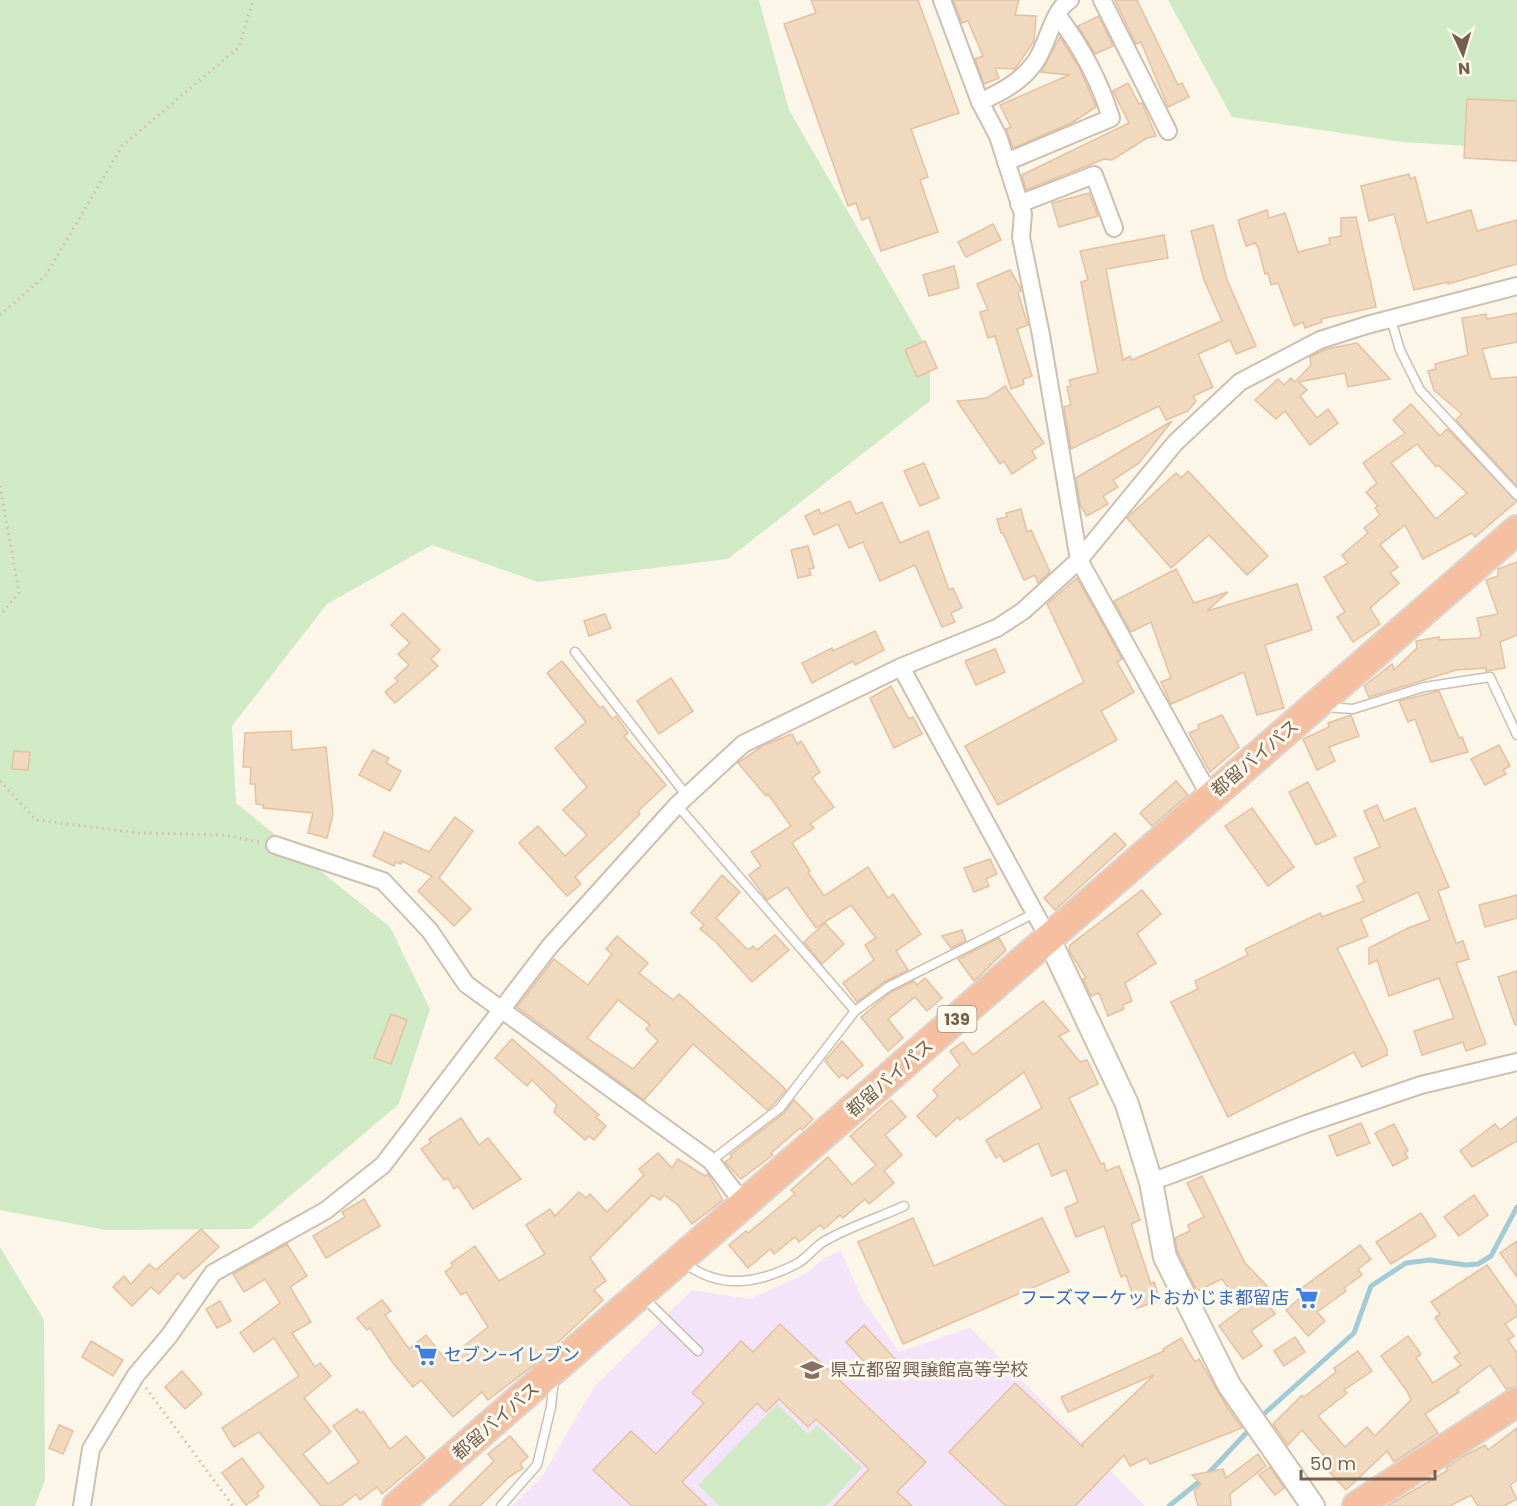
<svg xmlns="http://www.w3.org/2000/svg" width="1517" height="1506" viewBox="0 0 1517 1506" font-family="Poppins,'Noto Sans JP',sans-serif">
  <style>
    .education { fill: #f3e4f9 }
    .green { fill: #d1eac6 }
    .lines { fill: none; stroke-linecap: round; stroke-linejoin: round }
    .stream { stroke: #a3cad7; stroke-width: 5 }
    .building { fill: #f1d9c0; stroke: #e3c1a1; stroke-width: 1.5; fill-rule: evenodd }
    .lane-casing { stroke: #cebfae; stroke-width: 11 }
    .street-casing { stroke: #cebfae; stroke-width: 20 }
    .secondary-casing { stroke: #d1c0ab; stroke-width: 26 }
    .highway-casing { stroke: #dbd5d0; stroke-width: 32 }
    .path { stroke: #d6bca3; stroke-width: 3; stroke-dasharray: 1.5 4.5; stroke-linecap: butt }
    .lane { stroke: #fff; stroke-width: 8 }
    .street { stroke: #fff; stroke-width: 16 }
    .secondary { stroke: #fff; stroke-width: 22 }
    .highway { stroke: #f5bfa0; stroke-width: 28 }
    .labels { text-anchor: middle; stroke-width: 6; stroke-linejoin: round; paint-order: stroke }
    .shield { fill: #fffaee; stroke: #9f8e7d; stroke-width: 1.5 }
    .shield-label { font-size: 16px; font-weight: bold; fill: #765f4c }
    .street-label { font-size: 18px; fill: #765f4c; stroke: #fffaee }
    .shop-label { font-size: 18px; fill: #366cbe; stroke: #fffaee; text-anchor: end }
    .education-label { font-size: 18px; fill: #785e54; stroke: #fffaee; text-anchor: start }
  </style>
  <rect width="100%" height="100%" fill="#fcf6e8"/>
  <polygon class="education" points="841,1251 861,1297 899,1352 970,1328 1145,1506 512,1506 543,1475 594,1387 692,1290 750,1299 807,1273 824,1258"/>
  <g class="green">
    <polygon points="0,0 759,0 789,110 930,353 930,401 728,559 538,582 432,545 327,604 232,726 236,803 390,927 430,1009 399,1104 251,1229 106,1230 0,1210"/>
    <polygon points="1168,0 1517,0 1517,149 1402,142 1232,117"/>
    <polygon points="0,1247 44,1320 45,1480 35,1506 0,1506"/>
    <polygon points="777,1404 808,1434 817,1425 862,1468 826,1506 719,1506 698,1485"/>
  </g>
  <g class="lines">
    <g class="stream">
      <polyline points="1265,1413 1354,1333 1371,1286 1406,1263 1430,1260 1466,1265 1478,1264 1491,1256 1517,1207"/>
      <polyline points="1169,1506 1205,1477 1249,1430"/>
    </g>
  </g>
  <g class="building">
    <polygon points="811,0 918,0 959,113 911,129 928,177 920,180 938,232 881,251 869,217 862,220 856,203 848,206 784,24 816,13"/>
    <polygon points="953,0 1019,0 1015,15 1036,16 1034,41 1015,69 995,68 999,78 984,84 975,59 983,56 968,21 962,23"/>
    <polygon points="1115,0 1137,0 1178,85 1182,83 1189,97 1168,107 1141,42 1136,44"/>
    <polygon points="1099,16 1113,46 1095,54 1078,26"/>
    <polygon points="1060,37 1080,69 1096,107 1073,122 1013,148 1006,129 1011,127 1000,105 1069,75 1041,72"/>
    <polygon points="1128,83 1139,104 1142,103 1156,136 1147,138 1112,160 1104,159 1026,190 1022,175 1129,123 1113,91"/>
    <polygon points="1467,99 1517,101 1517,161 1464,158"/>
    <polygon points="1409,174 1410,179 1415,177 1427,223 1471,210 1477,231 1517,220 1517,264 1448,284 1448,282 1414,290 1394,214 1369,221 1361,186"/>
    <polygon points="1089,193 1098,216 1059,227 1052,203"/>
    <polygon points="1267,210 1269,218 1285,213 1298,252 1330,244 1329,238 1341,236 1341,218 1356,217 1376,307 1321,319 1322,322 1305,328 1303,322 1294,326 1278,283 1271,285 1268,273 1265,274 1258,247 1255,243 1246,246 1238,220"/>
    <polygon points="993,224 1001,240 966,257 958,242"/>
    <polygon points="1213,225 1227,280 1256,346 1236,354 1230,340 1198,354 1213,387 1193,396 1196,401 1188,411 1166,420 1159,406 1071,449 1064,407 1071,405 1067,387 1071,386 1069,380 1098,373 1081,282 1088,280 1080,251 1164,235 1168,258 1106,269 1123,360 1130,356 1132,360 1222,321 1204,280 1191,231"/>
    <polygon points="954,266 959,288 929,296 923,275"/>
    <polygon points="1010,270 1020,287 1021,291 1018,293 1028,325 1017,329 1032,376 1023,379 1024,384 1011,389 995,336 988,338 980,312 988,310 977,284"/>
    <polygon points="1517,313 1517,342 1482,349 1491,379 1517,377 1517,486 1456,420 1462,414 1434,390 1428,371 1436,369 1435,364 1468,355 1462,318 1486,314 1487,319"/>
    <polygon points="925,341 937,368 917,377 905,350"/>
    <polygon points="1357,343 1390,379 1348,387 1345,373 1299,382 1307,390 1300,396 1317,418 1328,409 1338,423 1310,445 1285,411 1276,419 1255,400 1278,379 1284,385 1291,378 1295,382 1311,365 1310,357 1326,349"/>
    <polygon points="1005,386 1044,443 1032,451 1036,458 1012,474 1004,461 1000,464 957,401 987,398"/>
    <path d="M 1411,404 L 1440,436 L 1447,429 L 1517,501 L 1475,537 L 1472,533 L 1423,559 L 1405,525 L 1380,545 L 1398,567 L 1390,573 L 1399,583 L 1370,608 L 1380,624 L 1353,642 L 1337,617 L 1345,612 L 1324,577 L 1348,563 L 1342,555 L 1368,533 L 1364,528 L 1380,515 L 1375,508 L 1378,506 L 1366,492 L 1377,483 L 1363,463 L 1405,433 L 1393,420 ZM 1417,444 L 1436,467 L 1438,465 L 1467,493 L 1436,519 L 1391,463 Z"/>
    <polygon points="1172,421 1139,463 1113,480 1118,487 1103,496 1108,504 1087,516 1080,505 1076,478"/>
    <polygon points="924,463 939,498 920,506 904,471"/>
    <polygon points="1188,471 1268,556 1247,575 1209,535 1171,568 1127,518 1176,473 1181,478"/>
    <polygon points="850,501 856,514 882,502 900,543 928,531 949,590 953,588 962,608 951,613 955,622 942,627 915,565 880,581 863,542 849,548 838,524 814,535 805,516 819,509 821,514"/>
    <polygon points="1021,509 1027,532 1031,530 1050,572 1038,583 1035,575 1024,580 1003,533 1001,533 997,519 1007,517 1006,513"/>
    <polygon points="808,546 814,568 809,569 811,575 798,578 791,550"/>
    <polygon points="1517,562 1517,635 1500,642 1505,668 1486,671 1486,668 1456,670 1369,697 1364,686 1392,664 1394,670 1417,648 1416,641 1439,637 1439,640 1479,638 1481,635 1477,618 1498,614 1486,580 1498,576 1498,569"/>
    <polygon points="1176,569 1194,603 1228,592 1207,611 1297,584 1312,630 1265,645 1284,708 1257,715 1244,672 1171,704 1161,682 1171,678 1151,622 1131,632 1114,601"/>
    <polygon points="1077,578 1122,659 1117,662 1134,692 1101,711 1117,740 998,805 965,746 1084,682 1047,604"/>
    <polygon points="403,613 440,650 431,659 438,666 395,703 385,692 398,681 395,678 409,665 398,654 410,643 391,625"/>
    <polygon points="605,614 611,628 589,636 584,621"/>
    <polygon points="875,631 884,650 855,665 853,661 812,683 802,663 832,648 833,651"/>
    <polygon points="995,649 1005,672 976,685 965,661"/>
    <polygon points="562,661 600,708 603,706 612,719 616,716 628,733 624,736 666,785 638,811 640,814 621,833 575,877 581,884 567,896 519,843 538,826 565,856 587,835 563,810 587,787 555,748 586,722 547,673"/>
    <polygon points="671,678 693,711 659,734 637,701"/>
    <polygon points="891,686 909,719 913,717 922,734 894,748 870,698"/>
    <polygon points="1439,691 1459,738 1462,737 1468,752 1431,762 1415,719 1408,722 1399,701"/>
    <polygon points="1222,715 1239,747 1210,772 1189,733 1199,729 1198,725"/>
    <polygon points="1351,715 1359,736 1329,747 1335,761 1317,770 1303,739 1329,727 1328,723"/>
    <polygon points="291,731 292,750 326,747 333,814 327,838 308,833 313,813 263,808 263,805 256,804 255,784 250,784 251,767 243,767 245,733"/>
    <polygon points="792,734 797,744 801,741 820,772 812,778 834,807 810,824 814,828 792,843 810,871 808,872 824,896 868,867 888,898 893,894 921,934 896,951 908,970 884,982 857,1002 843,983 874,960 865,945 876,938 851,905 816,928 787,887 767,900 749,875 761,866 751,852 791,826 768,794 766,796 738,763 764,745"/>
    <polygon points="1499,745 1510,766 1503,770 1506,774 1485,785 1471,759"/>
    <polygon points="373,750 389,758 386,763 401,771 390,791 359,775"/>
    <polygon points="14,751 30,752 28,770 12,769"/>
    <polygon points="1176,781 1188,795 1152,826 1140,813"/>
    <polygon points="1308,782 1336,836 1316,845 1289,792"/>
    <polygon points="1377,805 1384,821 1415,808 1449,887 1438,891 1456,943 1463,941 1469,959 1456,963 1486,1044 1466,1051 1463,1042 1422,1055 1414,1031 1454,1018 1439,978 1389,996 1377,960 1369,964 1369,948 1408,928 1430,920 1418,892 1361,919 1368,936 1337,948 1387,1049 1387,1055 1362,1067 1354,1052 1228,1117 1171,1002 1198,989 1195,981 1248,955 1245,949 1320,913 1322,917 1364,901 1357,886 1365,882 1354,858 1380,847 1364,811"/>
    <polygon points="1252,808 1294,867 1268,886 1225,826"/>
    <polygon points="455,817 473,831 439,878 471,909 454,926 418,891 432,876 402,861 401,864 396,862 394,866 373,856 384,832 429,852"/>
    <polygon points="1115,833 1126,845 1055,910 1044,898"/>
    <polygon points="990,859 997,874 986,879 989,886 974,892 964,868"/>
    <polygon points="722,875 740,892 716,918 748,950 753,946 757,950 775,935 789,950 752,982 715,941 700,929 704,925 691,913"/>
    <polygon points="1142,890 1161,914 1137,934 1156,963 1125,983 1132,1001 1123,1005 1124,1009 1108,1016 1099,993 1091,996 1083,979 1086,978 1069,950 1070,945"/>
    <polygon points="1517,895 1517,918 1485,927 1479,905"/>
    <polygon points="825,923 844,944 822,964 804,942"/>
    <polygon points="962,930 966,941 951,948 942,936"/>
    <path d="M 617,936 L 648,963 L 639,973 L 673,1000 L 679,994 L 777,1081 L 786,1090 L 775,1103 L 767,1110 L 693,1044 L 644,1100 L 517,1007 L 554,959 L 588,985 L 612,954 L 606,949 ZM 618,1000 L 650,1025 L 646,1029 L 658,1041 L 633,1069 L 587,1038 Z"/>
    <polygon points="999,938 1006,950 974,981 958,959"/>
    <polygon points="1517,971 1517,1024 1515,1025 1498,977"/>
    <polygon points="925,978 942,998 927,1011 915,997 888,1019 903,1038 888,1051 861,1017 891,992 914,981 917,985"/>
    <polygon points="1043,1001 1069,1031 1059,1036 1080,1062 1087,1060 1098,1084 1069,1098 1101,1164 1104,1163 1106,1171 1119,1166 1140,1220 1131,1224 1151,1284 1154,1282 1160,1300 1137,1308 1126,1275 1121,1277 1104,1226 1076,1237 1065,1208 1078,1202 1066,1170 1052,1176 1038,1143 1004,1162 1000,1155 996,1158 986,1140 1042,1108 1024,1072 960,1120 958,1117 936,1137 917,1116 938,1096 933,1090 960,1065 950,1051 963,1042 973,1055"/>
    <polygon points="391,1014 407,1020 391,1064 374,1058"/>
    <polygon points="512,1039 599,1115 596,1117 606,1126 594,1140 589,1136 585,1140 554,1112 557,1105 532,1080 527,1086 495,1058"/>
    <polygon points="842,1041 863,1065 847,1079 843,1074 839,1078 825,1061"/>
    <polygon points="794,1100 813,1119 802,1130 800,1128 771,1153 773,1155 741,1179 725,1162 732,1157 730,1155 784,1113"/>
    <polygon points="891,1100 906,1117 885,1135 902,1155 884,1171 894,1183 869,1204 865,1199 843,1218 840,1215 824,1229 820,1225 799,1242 795,1237 774,1254 770,1249 748,1268 729,1245 746,1231 748,1233 795,1194 791,1190 828,1157 852,1185 876,1165 850,1136"/>
    <polygon points="1517,1117 1517,1141 1472,1167 1460,1151 1495,1124 1500,1130"/>
    <polygon points="461,1118 479,1145 488,1138 521,1179 473,1209 458,1186 454,1189 448,1178 444,1180 421,1149 431,1142 429,1139"/>
    <polygon points="1361,1123 1370,1143 1337,1156 1329,1136"/>
    <polygon points="1394,1124 1408,1151 1405,1153 1408,1158 1393,1166 1375,1133"/>
    <polygon points="658,1153 672,1168 678,1159 705,1176 708,1174 723,1200 692,1224 678,1205 664,1195 660,1200 652,1195 590,1258 606,1281 594,1290 603,1300 535,1364 488,1400 482,1392 453,1417 421,1380 413,1387 393,1363 370,1328 367,1330 357,1318 382,1300 391,1311 385,1315 409,1349 426,1335 446,1360 488,1327 466,1292 461,1295 445,1272 453,1266 451,1263 475,1246 499,1281 545,1254 526,1225 550,1209 555,1216 579,1192 586,1198 590,1194 607,1212 644,1175 639,1169"/>
    <polygon points="1202,1176 1245,1263 1267,1286 1259,1292 1275,1314 1251,1331 1262,1346 1243,1359 1219,1326 1243,1308 1222,1279 1197,1291 1177,1250 1175,1238 1190,1231 1188,1225 1204,1217 1187,1183"/>
    <polygon points="1474,1195 1488,1215 1459,1236 1444,1217"/>
    <polygon points="364,1199 380,1226 326,1258 313,1236 345,1217 342,1212"/>
    <polygon points="1421,1213 1436,1236 1391,1264 1376,1242"/>
    <polygon points="913,1218 934,1266 1042,1218 1069,1272 903,1344 858,1242"/>
    <polygon points="201,1229 219,1247 184,1279 178,1273 159,1294 151,1287 132,1306 113,1287 124,1276 131,1284 149,1264 156,1270"/>
    <polygon points="1517,1241 1517,1277 1500,1253"/>
    <polygon points="287,1244 307,1276 290,1287 311,1322 292,1333 315,1367 320,1363 331,1376 304,1398 331,1432 303,1454 328,1484 359,1462 333,1426 357,1409 360,1413 363,1411 390,1449 406,1436 425,1458 382,1494 377,1487 360,1500 356,1494 341,1506 321,1506 259,1432 234,1447 222,1428 299,1376 274,1338 254,1352 240,1333 280,1303 265,1279 244,1292 233,1274"/>
    <polygon points="1360,1245 1371,1259 1358,1269 1362,1275 1344,1288 1346,1291 1317,1312 1325,1321 1308,1336 1286,1310 1302,1296 1298,1291"/>
    <polygon points="1487,1265 1517,1307 1517,1316 1505,1324 1514,1336 1508,1340 1517,1353 1517,1386 1506,1389 1490,1365 1457,1390 1459,1392 1425,1414 1438,1433 1394,1462 1387,1451 1346,1490 1327,1469 1332,1465 1302,1430 1288,1445 1273,1424 1302,1395 1304,1397 1336,1372 1334,1368 1358,1351 1372,1371 1344,1390 1347,1393 1318,1416 1345,1447 1367,1427 1375,1436 1411,1400 1407,1391 1381,1356 1408,1336 1421,1354 1416,1358 1433,1383 1461,1365 1454,1357 1460,1353 1435,1318 1440,1314 1431,1302"/>
    <polygon points="220,1301 231,1321 217,1328 206,1309"/>
    <polygon points="780,1324 926,1462 897,1492 912,1506 834,1506 869,1469 816,1419 808,1427 779,1399 766,1412 757,1403 682,1482 707,1506 632,1506 593,1470 631,1431 656,1454 704,1403 692,1393 741,1341 753,1352"/>
    <polygon points="864,1325 897,1361 879,1378 846,1342"/>
    <polygon points="1295,1337 1305,1352 1284,1366 1274,1351"/>
    <polygon points="1181,1338 1195,1362 1199,1359 1227,1407 1242,1428 1150,1464 1147,1458 1130,1466 1124,1455 1075,1506 1006,1506 949,1452 1015,1383 1084,1448 1082,1444 1154,1375 1068,1412 1061,1397 1164,1351 1163,1349"/>
    <polygon points="91,1341 123,1360 113,1376 82,1357"/>
    <polygon points="182,1371 202,1394 185,1409 165,1387"/>
    <polygon points="59,1425 73,1431 63,1454 49,1448"/>
    <polygon points="1517,1428 1517,1480 1510,1485 1517,1499 1504,1506 1478,1506 1471,1495 1450,1506 1387,1506 1448,1470 1446,1468 1462,1457 1485,1445 1488,1450"/>
    <polygon points="510,1436 528,1457 520,1464 523,1468 508,1478 480,1506 449,1506 494,1461 488,1454"/>
    <polygon points="1258,1454 1266,1466 1230,1494 1231,1506 1198,1506 1194,1491 1201,1484 1192,1475 1223,1469 1226,1478"/>
    <polygon points="242,1458 264,1487 257,1493 259,1496 246,1505 222,1473"/>
    <polygon points="1270,1467 1284,1488 1275,1495 1259,1475"/>
  </g>
  <g class="lines">
    <g class="lane-casing">
      <g id="lane">
        <polyline points="1391,319 1400,350 1420,390 1517,495"/>
        <polyline points="575,652 687,796"/>
        <polyline points="1325,707 1353,709 1424,687 1490,677 1517,735"/>
        <polyline points="677,805 855,1011"/>
        <polyline points="711,1161 780,1108 855,1011 888,987 1035,913"/>
        <path d="M 685,1263 C 721,1291 760,1283 798,1263 C 807,1258 814,1248 823,1242 C 848,1227 878,1218 904,1206"/>
        <polyline points="643,1297 698,1351"/>
        <polyline points="501,1506 537,1465 551,1407 554,1378"/>
      </g>
    </g>
    <g class="street-casing">
      <g id="street">
        <polyline points="942,0 980,102 998,136 1023,214 1021,237 1041,335 1079,560 1210,796"/>
        <polyline points="1102,0 1168,131"/>
        <path d="M 980,102 C 1001,92 1019,83 1033,65 C 1047,49 1052,10 1070,0"/>
        <path d="M 1006,162 L 1111,118 C 1099,79 1082,48 1058,16"/>
        <polyline points="1019,204 1094,175 1114,228"/>
        <polyline points="901,667 1049,939"/>
        <polyline points="275,845 383,881 430,931 466,984 711,1161 743,1203"/>
        <polyline points="1151,1182 1306,1124 1421,1085 1517,1062"/>
        <polyline points="82,1506 91,1449 136,1375 169,1336 213,1273 325,1211 383,1165 550,946 677,805 743,744 901,667 997,628 1023,611 1079,560 1175,443 1240,382 1320,340 1367,325 1517,286"/>
      </g>
    </g>
    <g class="secondary-casing">
      <polyline id="secondary" points="1049,939 1127,1104 1151,1182 1165,1257 1229,1385 1313,1506"/>
    </g>
    <g class="highway-casing">
      <g id="highway">
        <polyline points="397,1506 1517,530"/>
        <polyline points="1357,1506 1517,1402"/>
      </g>
    </g>
    <g class="path">
      <polyline points="0,315 46,275 122,146 239,47 253,0"/>
      <polyline points="0,486 19,593 0,615"/>
      <polyline points="0,781 36,820 139,833 225,835 259,842"/>
      <polyline points="146,1388 233,1506"/>
    </g>
    <use href="#lane" class="lane"/>
    <use href="#street" class="street"/>
    <use href="#secondary" class="secondary"/>
    <use href="#highway" class="highway"/>
  </g>
  <defs>
    <g id="supermarket-bare" transform="scale(1.8)"><path d="M-6-5.5h2.5l.6 2H6L4.5 2H-2.5L-4.4-4H-6ZM-1.5 3.2a1.3 1.3 0 1 0 .1 0ZM3 3.2a1.3 1.3 0 1 0 .1 0Z" fill="#3f7fe0" stroke="#fffaee" stroke-width="2.5" paint-order="stroke"/></g>
    <g id="school-bare" transform="scale(1.8)"><path d="M0-5L7-2L0 1L-7-2ZM-4 1L0 2.5L4 1V4Q0 6-4 4Z" fill="#8d6e63" stroke="#fffaee" stroke-width="2.5" paint-order="stroke"/></g>
  </defs>
  <g fill-rule="evenodd">
    <use href="#supermarket-bare" x="1307" y="1298"/>
    <use href="#supermarket-bare" x="426" y="1355"/>
    <use href="#school-bare" x="812" y="1370"/>
  </g>
  <g class="labels">
    <rect class="shield" x="937.5" y="1006" width="39" height="26" rx="4.5"/>
    <g class="shield-label">
      <text x="957" y="1025">139</text>
    </g>
    <g class="street-label">
      <text transform="translate(1255 758) rotate(-40)" y="6">都留バイパス</text>
      <text transform="translate(890 1078) rotate(-41)" y="6">都留バイパス</text>
      <text transform="translate(496 1421) rotate(-41)" y="6">都留バイパス</text>
    </g>
    <g class="shop-label">
      <text x="1289" y="1304">フーズマーケットおかじま都留店</text>
      <text x="444" y="1361" text-anchor="start">セブン-イレブン</text>
    </g>
    <g class="education-label">
      <text x="830" y="1376">県立都留興譲館高等学校</text>
    </g>
  </g>
  <g transform="translate(1463 54) rotate(176)" stroke="#fffaee" stroke-width="4.5" paint-order="stroke">
  <path d="M0-4.5L10 22L0 15L-10 22Z" fill="#765f4c"/>
  <text y="-9" font-size="16" font-weight="bold" text-anchor="middle" fill="#765f4c">N</text>
  </g>
  <path d="M1301 1470v9h134v-9" fill="none" stroke="#765f4c" stroke-width="3"/>
  <text x="1310" y="1470" font-size="18" fill="#765f4c" stroke="#fffaee" stroke-width="4.5" paint-order="stroke">50 m</text>
</svg>
